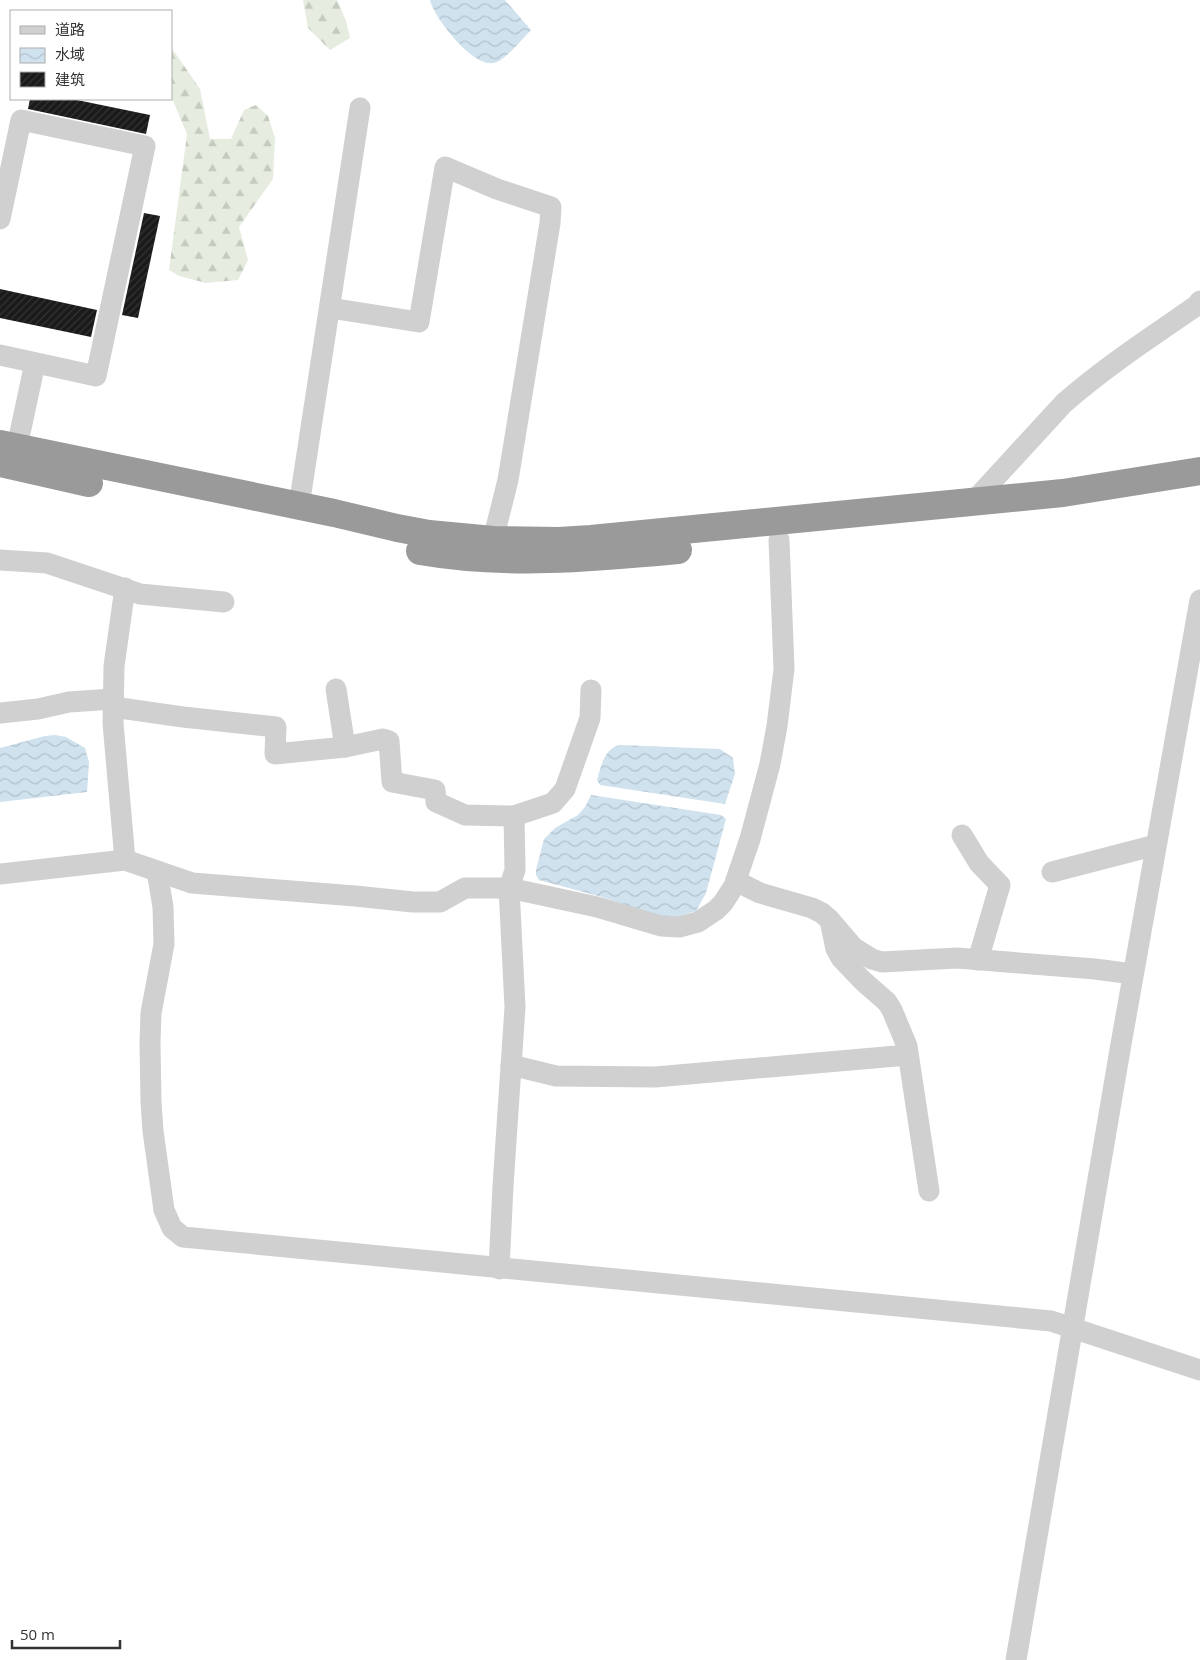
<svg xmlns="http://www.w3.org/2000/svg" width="1200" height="1660" viewBox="0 0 1200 1660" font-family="'Open Sans','Noto Sans SC',sans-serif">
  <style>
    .forest { fill: url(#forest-firs) }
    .water { fill: url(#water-waves) }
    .building { fill: url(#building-hatch) }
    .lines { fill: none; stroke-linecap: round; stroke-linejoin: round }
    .minor { stroke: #d0d0d0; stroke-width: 21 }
    .highway { stroke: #9a9a9a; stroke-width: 28 }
  </style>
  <defs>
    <pattern id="forest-firs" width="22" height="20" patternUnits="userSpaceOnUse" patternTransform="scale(1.25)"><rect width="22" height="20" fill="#e6ecdf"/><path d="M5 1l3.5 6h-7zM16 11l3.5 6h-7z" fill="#c6cbc0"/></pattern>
    <pattern id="water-waves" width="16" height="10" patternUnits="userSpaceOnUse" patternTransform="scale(1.25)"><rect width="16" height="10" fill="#cfe2ee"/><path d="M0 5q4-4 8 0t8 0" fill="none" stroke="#b2c2cd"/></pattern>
    <pattern id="building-hatch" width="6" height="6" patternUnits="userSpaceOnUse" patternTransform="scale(1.25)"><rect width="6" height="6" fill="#1a1a1a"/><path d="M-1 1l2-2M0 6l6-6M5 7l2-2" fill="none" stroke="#333"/></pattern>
  </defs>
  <rect width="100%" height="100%" fill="#fff"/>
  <g class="forest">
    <polygon points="303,0 337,0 346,21 350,38 330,50 308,28"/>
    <polygon points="171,47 200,89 210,139 231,139 244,110 256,105 268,116 275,138 273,179 239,227 248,260 238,280 206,283 179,276 169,270 187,134 171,96"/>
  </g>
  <g class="water">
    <path d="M 430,0 L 505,0 L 531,30 C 523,38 504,62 493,63 C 473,67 434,18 430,0 Z"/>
    <polygon points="55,735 66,737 85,748 89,762 87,792 0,802 0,748 45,736"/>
    <path d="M 620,745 L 720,749 L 733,758 L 735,774 L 725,804 L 600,785 L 597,780 C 601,767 604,748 620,745 Z"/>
    <polygon points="591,795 721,815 726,819 706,893 696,911 673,918 663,918 602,897 539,880 536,875 536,870 544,839 555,828 578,815 585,807"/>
  </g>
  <g class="building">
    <polygon points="30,99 72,99 150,115 146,134 28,109"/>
    <polygon points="144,213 160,216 138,318 122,315"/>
    <polygon points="0,289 97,310 91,337 0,318"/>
  </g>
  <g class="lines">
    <g class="minor">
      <polyline points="0,219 21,120 145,146 96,376 0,355"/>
      <polyline points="330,308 419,322 445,167 497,189 551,207 550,223 508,480 493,540"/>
      <polyline points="17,447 35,363"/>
      <path d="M 973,502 L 1064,403 C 1105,367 1151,337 1196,306 L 1200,301"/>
      <polyline points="299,506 360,108"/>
      <polyline points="0,560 47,563 140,594 224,602"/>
      <polyline points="125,588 114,666 113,723 125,860"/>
      <polyline points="336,689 345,747"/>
      <polyline points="113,707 183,717 276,727 275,754 345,747 383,739 389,741 392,782 435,790 436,802 465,815 514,816"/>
      <polyline points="0,713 38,709 69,702 113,699"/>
      <polyline points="962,835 979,863 1000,885 978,960"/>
      <polyline points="157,871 163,907 164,944 151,1013 150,1043 151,1102 153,1131 164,1210 172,1228 183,1237 1051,1321 1200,1370"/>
      <polyline points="1052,872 1156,845"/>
      <polyline points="0,874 125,860 192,883 355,896 413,902 440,902 465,888 509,888 597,907 661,926 679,927 698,922 716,910 723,903 734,886 750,839 770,764 777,726 784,669 779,540"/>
      <polyline points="736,881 760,893 812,908 822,913 830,920 854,948 872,959 882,962 957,958 1095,969 1133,974"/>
      <polyline points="831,925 836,949 841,958 863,981 887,1002 892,1010 907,1046 929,1191"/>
      <polyline points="511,1065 556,1076 655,1077 908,1055"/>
      <polyline points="499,1269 503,1186 515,1007 509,888 515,870 514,816 553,803 565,789 590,718 591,690"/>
      <polyline points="1016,1660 1121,1044 1200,600"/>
    </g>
    <g class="highway">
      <polyline points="0,444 334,513 397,528 429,534 493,540 559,541 591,539 1063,493 1200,471"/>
      <polyline points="0,463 89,483"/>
      <path d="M 420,551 C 506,566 592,558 678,550"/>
    </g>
  </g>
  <rect x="10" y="10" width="162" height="90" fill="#ffffff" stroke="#adadad"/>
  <rect x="20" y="26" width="25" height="8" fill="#d0d0d0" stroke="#adadad"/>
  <text x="55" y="35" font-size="15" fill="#333333">道路</text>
  <rect x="20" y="48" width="25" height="15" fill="url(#water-waves)" stroke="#adadad"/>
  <text x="55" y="60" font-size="15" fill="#333333">水域</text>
  <rect x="20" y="72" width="25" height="15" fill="url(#building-hatch)" stroke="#adadad"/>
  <text x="55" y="85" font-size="15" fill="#333333">建筑</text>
  <path d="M12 1640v8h108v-8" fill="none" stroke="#333333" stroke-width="2.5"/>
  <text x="20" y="1640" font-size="15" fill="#333333" stroke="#ffffff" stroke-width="4" paint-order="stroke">50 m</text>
</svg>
